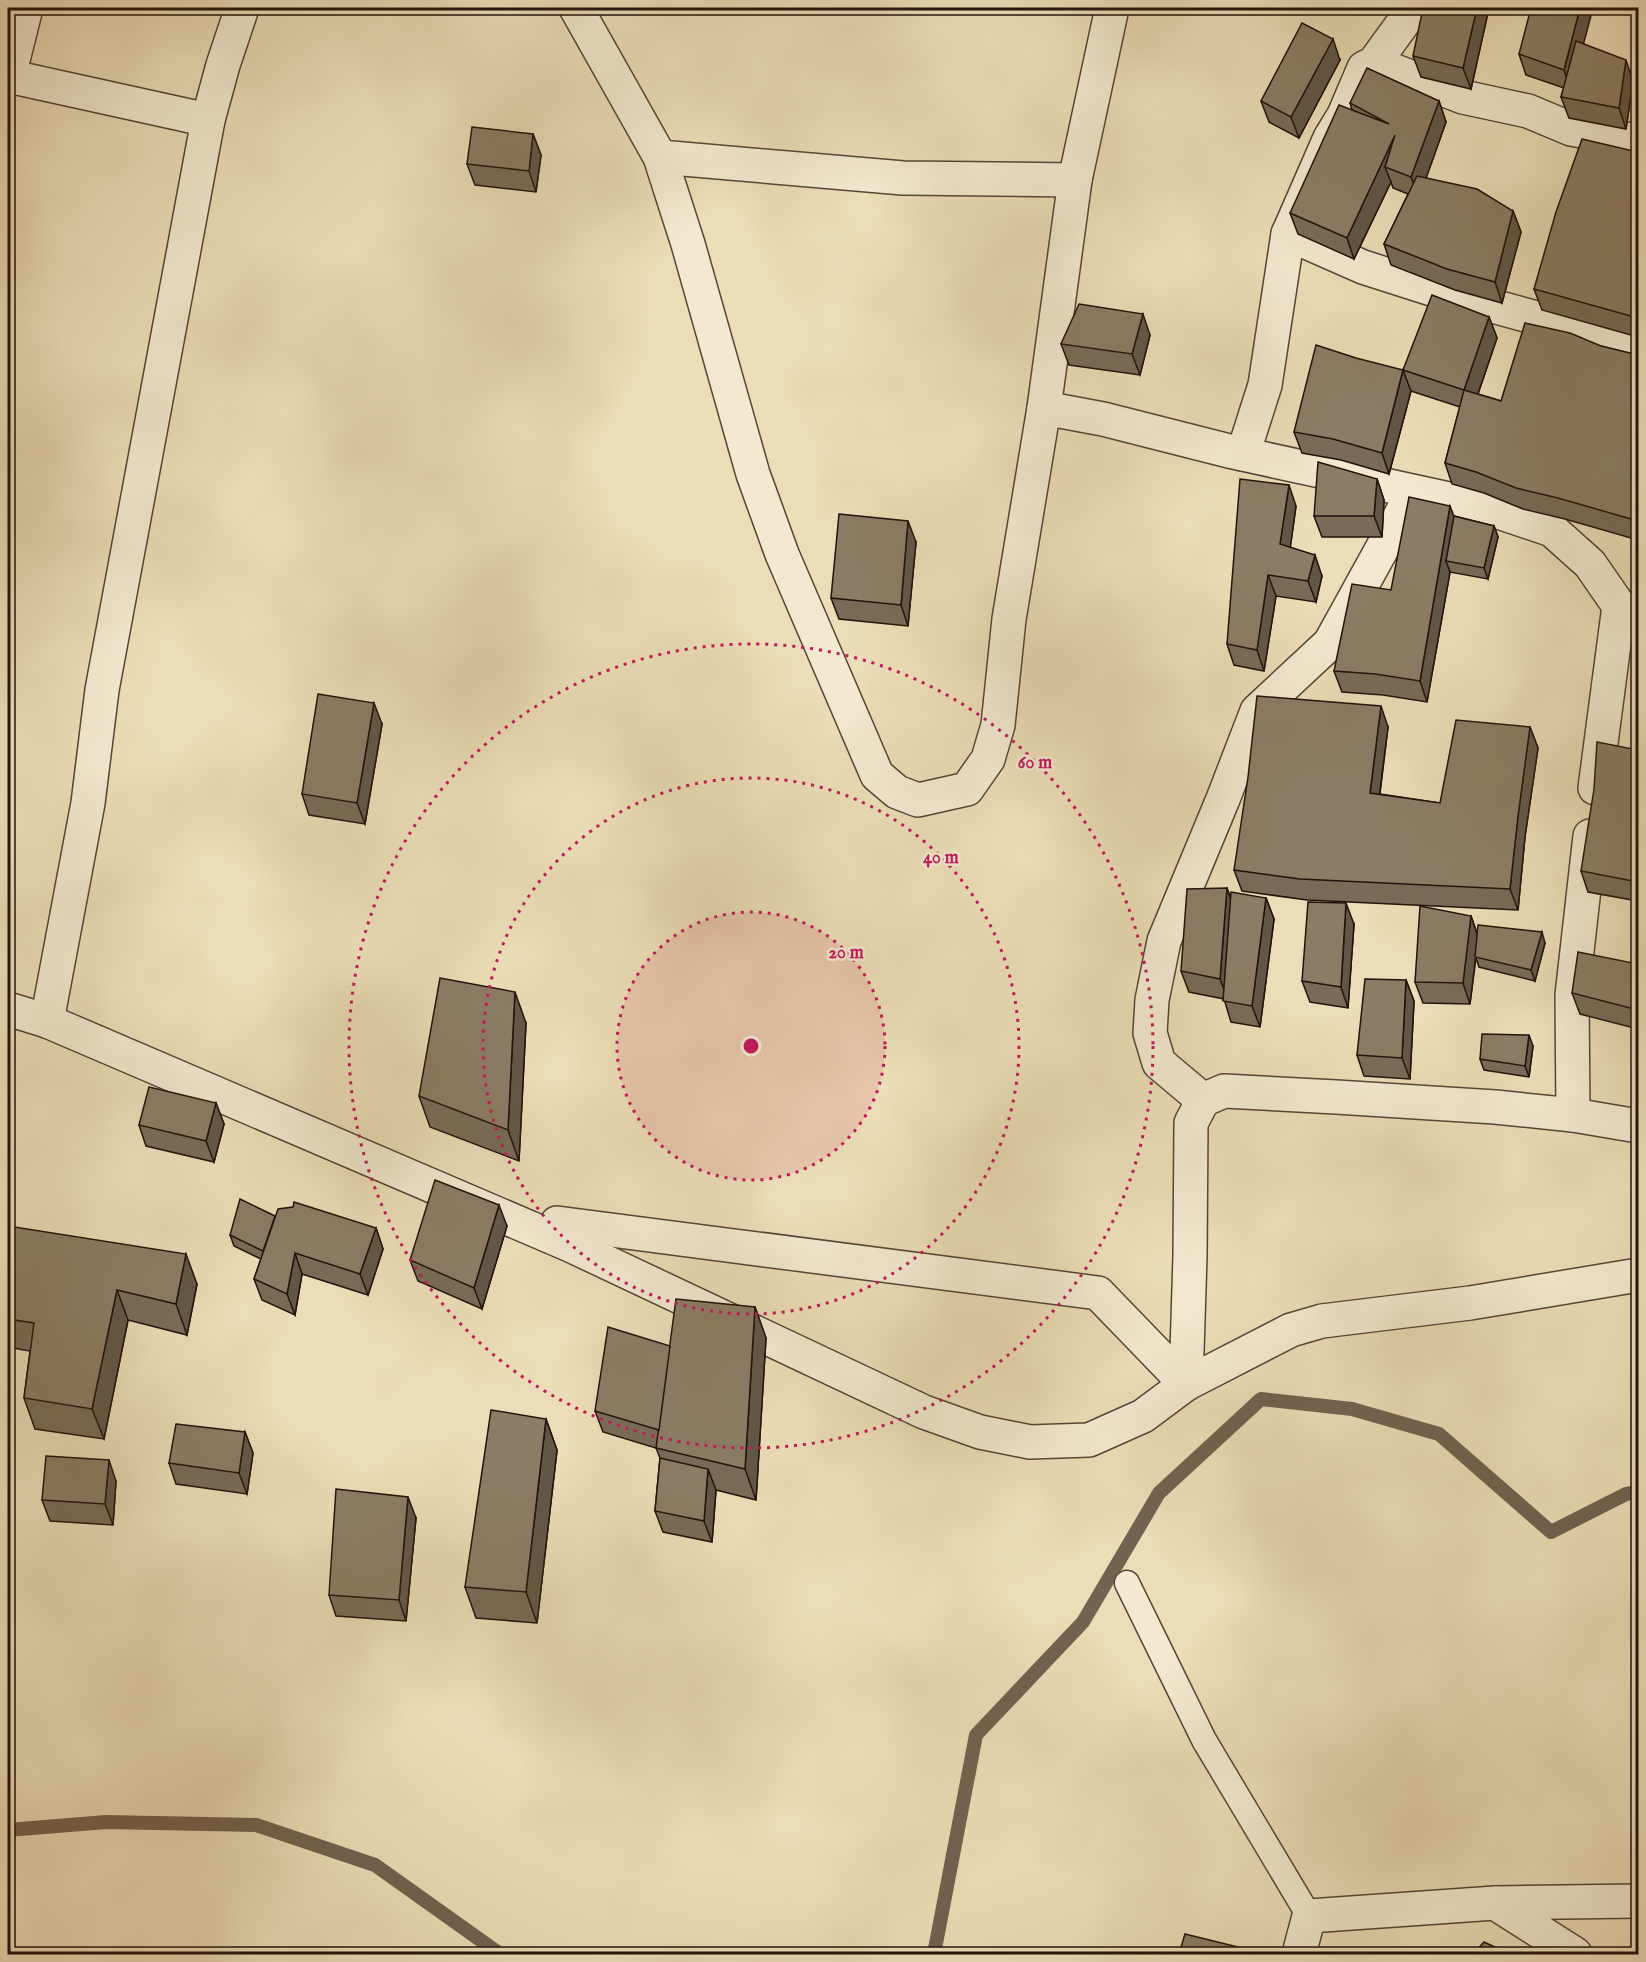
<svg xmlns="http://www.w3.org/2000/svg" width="1646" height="1962" viewBox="0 0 1646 1962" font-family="'IM FELL English',serif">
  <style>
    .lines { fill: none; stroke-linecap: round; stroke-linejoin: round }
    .stream { stroke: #726250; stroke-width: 14 }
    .service-casing { stroke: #554537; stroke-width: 27 }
    .minor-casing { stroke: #554537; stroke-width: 36 }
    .service { stroke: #f2e9d0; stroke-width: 24 }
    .minor { stroke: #f2e9d0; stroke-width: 33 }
    .wall { fill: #786b57; stroke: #23120c; stroke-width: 1.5 }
    .shaded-wall { fill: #615747; stroke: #23120c; stroke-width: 1.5 }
    .building { fill: #8b7c65; stroke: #23120c; stroke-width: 1.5 }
    .ring { fill: none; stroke: #c2185b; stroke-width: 3; stroke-dasharray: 3 6 }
    .centre { fill: #c2185b; stroke: #f2e9d0; stroke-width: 3 }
    .ring-label { font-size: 18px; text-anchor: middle; font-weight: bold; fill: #c2185b; stroke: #f2e9d0; stroke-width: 5; stroke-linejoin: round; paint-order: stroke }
  </style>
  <rect width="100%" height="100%" fill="#ebddb7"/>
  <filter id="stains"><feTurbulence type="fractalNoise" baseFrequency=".00333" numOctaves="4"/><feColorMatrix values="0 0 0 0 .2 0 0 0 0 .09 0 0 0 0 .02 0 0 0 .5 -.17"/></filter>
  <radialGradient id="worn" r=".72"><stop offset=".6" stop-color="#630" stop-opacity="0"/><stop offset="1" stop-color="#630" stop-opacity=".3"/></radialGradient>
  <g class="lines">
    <g class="stream">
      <polyline points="8,1830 106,1822 256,1825 375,1865 500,1954"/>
      <polyline points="934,1954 976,1735 1083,1622 1159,1493 1261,1399 1352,1409 1439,1434 1551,1532 1626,1494 1638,1492"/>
    </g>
    <g class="service-casing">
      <polyline id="service" points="1127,1583 1204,1740 1309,1916"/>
    </g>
    <g class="minor-casing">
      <g id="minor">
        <polyline points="576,8 660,157 688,244 753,474 782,554 877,775 897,792 918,800 967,789 988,759 998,725 1009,619 1044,408 1075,180 1112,8"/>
        <polyline points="1374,63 1463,97 1528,111 1571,129 1638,141"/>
        <polyline points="8,76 208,120"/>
        <polyline points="8,80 26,8"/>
        <polyline points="660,157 903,178 1075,180"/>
        <polyline points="1288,234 1363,267 1438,291 1638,346"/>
        <polyline points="1044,408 1103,419 1233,452 1454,500 1469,502 1552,530 1590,564 1619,606 1638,616"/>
        <polyline points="1243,454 1265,385 1288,234 1330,138 1344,115 1364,68 1374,63 1414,8"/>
        <polyline points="1595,788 1619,606"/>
        <polyline points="8,1009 47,1021 570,1245 924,1412 980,1432 1030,1442 1089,1440 1143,1416 1186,1384 1291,1330 1322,1321 1470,1303 1638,1275"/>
        <polyline points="47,1021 88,803 102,690 208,120 223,65 242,8"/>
        <polyline points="1203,1100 1224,1091 1336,1097 1495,1107 1573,1115 1638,1126"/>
        <polyline points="1573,1115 1572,995 1590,836"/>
        <polyline points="557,1223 1098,1293 1186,1384"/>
        <polyline points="1186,1384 1190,1256 1191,1123 1203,1100 1159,1063 1150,1033 1152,1000 1164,941 1223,799 1257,711 1330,643 1405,507 1454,500"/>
        <polyline points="1495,1903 1575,1954"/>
        <polyline points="1299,1954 1309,1916 1495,1903 1638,1901"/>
      </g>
    </g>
    <use href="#service" class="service"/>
    <use href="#minor" class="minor"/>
  </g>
  <g class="wall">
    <polygon points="1489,8 1471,89 1421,77 1413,56"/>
    <polygon points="1584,44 1633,81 1626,129 1569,118 1561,97 1564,88 1526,75 1519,54"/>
    <polygon points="1340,60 1299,138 1269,122 1261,101"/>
    <polygon points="1439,101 1446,122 1426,178 1513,211 1521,232 1502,303 1455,290 1391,265 1384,244 1408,194 1393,188 1391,182 1354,259 1298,234 1290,213 1352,110 1350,103"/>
    <polygon points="533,134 541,155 536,192 475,185 467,164"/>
    <polygon points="1638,152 1638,337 1542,310 1534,289"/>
    <polygon points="1489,317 1497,338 1478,394 1501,401 1601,346 1638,355 1638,540 1565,519 1523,509 1484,493 1452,484 1445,463 1460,407 1411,391 1389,474 1341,460 1302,453 1294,432 1403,370"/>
    <polygon points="1150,335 1140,375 1069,365 1061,344"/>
    <polygon points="1377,479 1384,500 1382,537 1322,537 1314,516"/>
    <polygon points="1296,506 1290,547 1322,576 1316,602 1276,596 1264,671 1234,665 1227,644"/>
    <polygon points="1454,516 1494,526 1498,537 1488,579 1450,572 1427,702 1383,695 1342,692 1334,671 1391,590"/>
    <polygon points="916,542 908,626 839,619 831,598"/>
    <polygon points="382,724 365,824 309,815 302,794"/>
    <polygon points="1388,727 1380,794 1440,803 1530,727 1538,748 1525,837 1518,910 1307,900 1242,891 1234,870"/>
    <polygon points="1638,750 1638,901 1588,892 1581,871"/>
    <polygon points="1227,888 1231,899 1266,898 1274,919 1260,1027 1231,1022 1224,999 1189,992 1181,971"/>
    <polygon points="1471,916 1477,933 1545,943 1535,981 1479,967 1476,958 1470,1004 1423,1003 1415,982"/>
    <polygon points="1354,924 1348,1008 1310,1002 1302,981"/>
    <polygon points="1638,964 1638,1029 1580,1014 1572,993"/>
    <polygon points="1406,980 1414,1001 1410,1079 1364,1076 1357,1055"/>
    <polygon points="526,1023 519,1161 430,1127 419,1096"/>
    <polygon points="1533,1046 1529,1077 1484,1070 1480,1059"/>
    <polygon points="216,1103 224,1124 214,1162 146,1146 139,1125"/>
    <polygon points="275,1216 376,1228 383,1249 368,1295 302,1274 295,1315 262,1300 254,1279 261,1259 234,1246 230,1235"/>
    <polygon points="8,1226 197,1284 187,1335 128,1320 104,1439 35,1429 24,1398 30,1351 8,1347"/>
    <polygon points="507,1226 482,1309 418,1281 410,1260"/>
    <polygon points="755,1307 766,1338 756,1500 716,1490 712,1542 663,1532 655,1511 660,1458 656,1448 603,1432 595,1411 670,1346"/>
    <polygon points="546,1419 557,1450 537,1623 476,1618 465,1587"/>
    <polygon points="245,1432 253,1453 247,1494 176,1484 169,1463"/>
    <polygon points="116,1481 113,1525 50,1521 42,1500"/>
    <polygon points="416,1518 406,1621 336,1616 329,1595"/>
  </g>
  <g class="shaded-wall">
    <polygon points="1477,8 1489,8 1471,89 1463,68"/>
    <polygon points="1580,8 1593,8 1571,91 1564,70"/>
    <polygon points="1333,39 1340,60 1299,138 1291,117"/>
    <polygon points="1626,60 1633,81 1626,129 1619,108"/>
    <polygon points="1439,101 1446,122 1419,198 1411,177"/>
    <polygon points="533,134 541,155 536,192 529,171"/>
    <polygon points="1395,135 1385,167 1391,182 1354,259 1347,238"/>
    <polygon points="1513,211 1521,232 1502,303 1495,282"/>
    <polygon points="1143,314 1150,335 1140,375 1132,354"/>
    <polygon points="1489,317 1497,338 1472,411 1464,390"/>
    <polygon points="1403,370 1411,391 1389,474 1382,453"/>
    <polygon points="1377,479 1384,500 1382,537 1374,516"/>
    <polygon points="1289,485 1296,506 1288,565 1280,544"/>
    <polygon points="1450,506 1458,527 1446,561 1450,572 1427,702 1420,681"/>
    <polygon points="908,521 916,542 908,626 901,605"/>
    <polygon points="1494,526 1498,537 1488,579 1484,568"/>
    <polygon points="1315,555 1322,576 1316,602 1308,581"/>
    <polygon points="1268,575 1276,596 1264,671 1257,650"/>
    <polygon points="374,703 382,724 365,824 357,803"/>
    <polygon points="1381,706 1388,727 1377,814 1370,793"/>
    <polygon points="1530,727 1538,748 1525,837 1518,910 1510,889 1518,816"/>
    <polygon points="1227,888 1234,909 1228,1000 1220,979"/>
    <polygon points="1266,898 1274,919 1260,1027 1252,1006"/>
    <polygon points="1346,903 1354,924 1348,1008 1341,987"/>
    <polygon points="1471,916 1478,937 1470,1004 1463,983"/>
    <polygon points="1542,932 1545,943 1535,981 1531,970"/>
    <polygon points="1406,980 1414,1001 1410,1079 1402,1058"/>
    <polygon points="515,992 526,1023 519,1161 508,1130"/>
    <polygon points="1529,1035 1533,1046 1529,1077 1525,1066"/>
    <polygon points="216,1103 224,1124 214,1162 206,1141"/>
    <polygon points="499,1205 507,1226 482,1309 474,1288"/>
    <polygon points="376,1228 383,1249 368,1295 360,1274"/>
    <polygon points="295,1253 302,1274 295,1315 287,1294"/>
    <polygon points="186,1254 197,1284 187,1335 176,1304"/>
    <polygon points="117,1290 128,1320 104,1439 92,1409"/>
    <polygon points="755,1307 766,1338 756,1500 745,1469"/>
    <polygon points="546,1419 557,1450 537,1623 526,1592"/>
    <polygon points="245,1432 253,1453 247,1494 239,1473"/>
    <polygon points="109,1460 116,1481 113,1525 105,1504"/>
    <polygon points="708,1469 716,1490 712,1542 704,1521"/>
    <polygon points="408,1497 416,1518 406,1621 399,1600"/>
  </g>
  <g class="building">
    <polygon points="1423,8 1477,8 1463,68 1413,56"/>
    <polygon points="1531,8 1580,8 1564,70 1519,54"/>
    <polygon points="1302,23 1333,39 1291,117 1261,101"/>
    <polygon points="1576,41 1626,60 1619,108 1561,97"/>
    <polygon points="1367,68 1439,101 1411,177 1385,167 1395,135 1347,238 1290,213 1339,105 1389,124 1350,103"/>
    <polygon points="472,127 533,134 529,171 467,164"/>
    <polygon points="1582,139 1638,152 1638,227 1636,236 1638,236 1638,318 1534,289 1556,212"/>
    <polygon points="1417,176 1477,189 1513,211 1495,282 1447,269 1384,244"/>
    <polygon points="1432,295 1489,317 1464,390 1403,370"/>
    <polygon points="1079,304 1143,314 1132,354 1061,344"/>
    <polygon points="1525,323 1570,333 1601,346 1638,355 1638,521 1558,498 1516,488 1476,472 1445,463 1464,390 1501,401"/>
    <polygon points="1316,345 1356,358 1403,370 1382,453 1333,439 1294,432"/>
    <polygon points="1318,462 1377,479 1374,516 1314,516"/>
    <polygon points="1240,479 1289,485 1280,544 1315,555 1308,581 1268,575 1257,650 1227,644"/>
    <polygon points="1409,497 1450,506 1420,681 1375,674 1334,671 1352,584 1391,590"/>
    <polygon points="839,514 908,521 901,605 831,598"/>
    <polygon points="1454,516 1494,526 1484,568 1446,561"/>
    <polygon points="318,694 374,703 357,803 302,794"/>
    <polygon points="1257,696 1381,706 1370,793 1440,803 1456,720 1530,727 1518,816 1510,889 1300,879 1234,870 1248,777"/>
    <polygon points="1597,742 1638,750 1638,882 1581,871 1594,789"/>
    <polygon points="1227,888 1220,979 1181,971 1187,889"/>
    <polygon points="1231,892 1266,898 1252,1006 1223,1001"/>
    <polygon points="1308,902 1346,903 1341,987 1302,981"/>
    <polygon points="1420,906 1471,916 1463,983 1415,982"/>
    <polygon points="1478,925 1542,932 1531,970 1475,957"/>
    <polygon points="1578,952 1638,964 1638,1010 1572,993"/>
    <polygon points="440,978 515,992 508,1130 419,1096"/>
    <polygon points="1365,979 1406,980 1402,1058 1357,1055"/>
    <polygon points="1482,1034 1529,1035 1525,1066 1480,1059"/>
    <polygon points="149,1087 216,1103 206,1141 139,1125"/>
    <polygon points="435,1180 499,1205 474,1288 410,1260"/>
    <polygon points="240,1199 275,1216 263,1251 230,1235"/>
    <polygon points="294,1202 376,1228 360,1274 295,1253 287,1294 254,1279 278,1209 293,1207"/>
    <polygon points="8,1226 186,1254 176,1304 117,1290 92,1409 24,1398 34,1323 8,1319"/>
    <polygon points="676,1299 755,1307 745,1469 656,1448"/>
    <polygon points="608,1327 670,1346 659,1430 595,1411"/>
    <polygon points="491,1410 546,1419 526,1592 465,1587"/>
    <polygon points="176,1424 245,1432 239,1473 169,1463"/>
    <polygon points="46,1456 109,1460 105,1504 42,1500"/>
    <polygon points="660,1458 708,1469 704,1521 655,1511"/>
    <polygon points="336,1489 408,1497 399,1600 329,1595"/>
    <polygon points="1185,1934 1246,1949 1244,1954 1179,1954"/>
    <polygon points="1484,1942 1510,1954 1473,1954"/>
  </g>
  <circle cx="751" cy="1046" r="134" fill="#c2185b" fill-opacity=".12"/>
  <g class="ring">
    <circle cx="751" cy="1046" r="134"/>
    <circle cx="751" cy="1046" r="268"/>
    <circle cx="751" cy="1046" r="402"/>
  </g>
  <circle cx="751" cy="1046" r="9" class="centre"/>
  <g class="ring-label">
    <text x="1035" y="768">60 m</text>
    <text x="941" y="863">40 m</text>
    <text x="846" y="958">20 m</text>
  </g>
  <rect width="1646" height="1962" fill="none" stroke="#ebddb7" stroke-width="30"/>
  <rect x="9" y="9" width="1628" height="1944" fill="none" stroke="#23120c" stroke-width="3"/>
  <rect x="15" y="15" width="1616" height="1932" fill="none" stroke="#23120c" stroke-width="1.5"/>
  <rect width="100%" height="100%" filter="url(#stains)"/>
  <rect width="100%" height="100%" fill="url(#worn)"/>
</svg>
